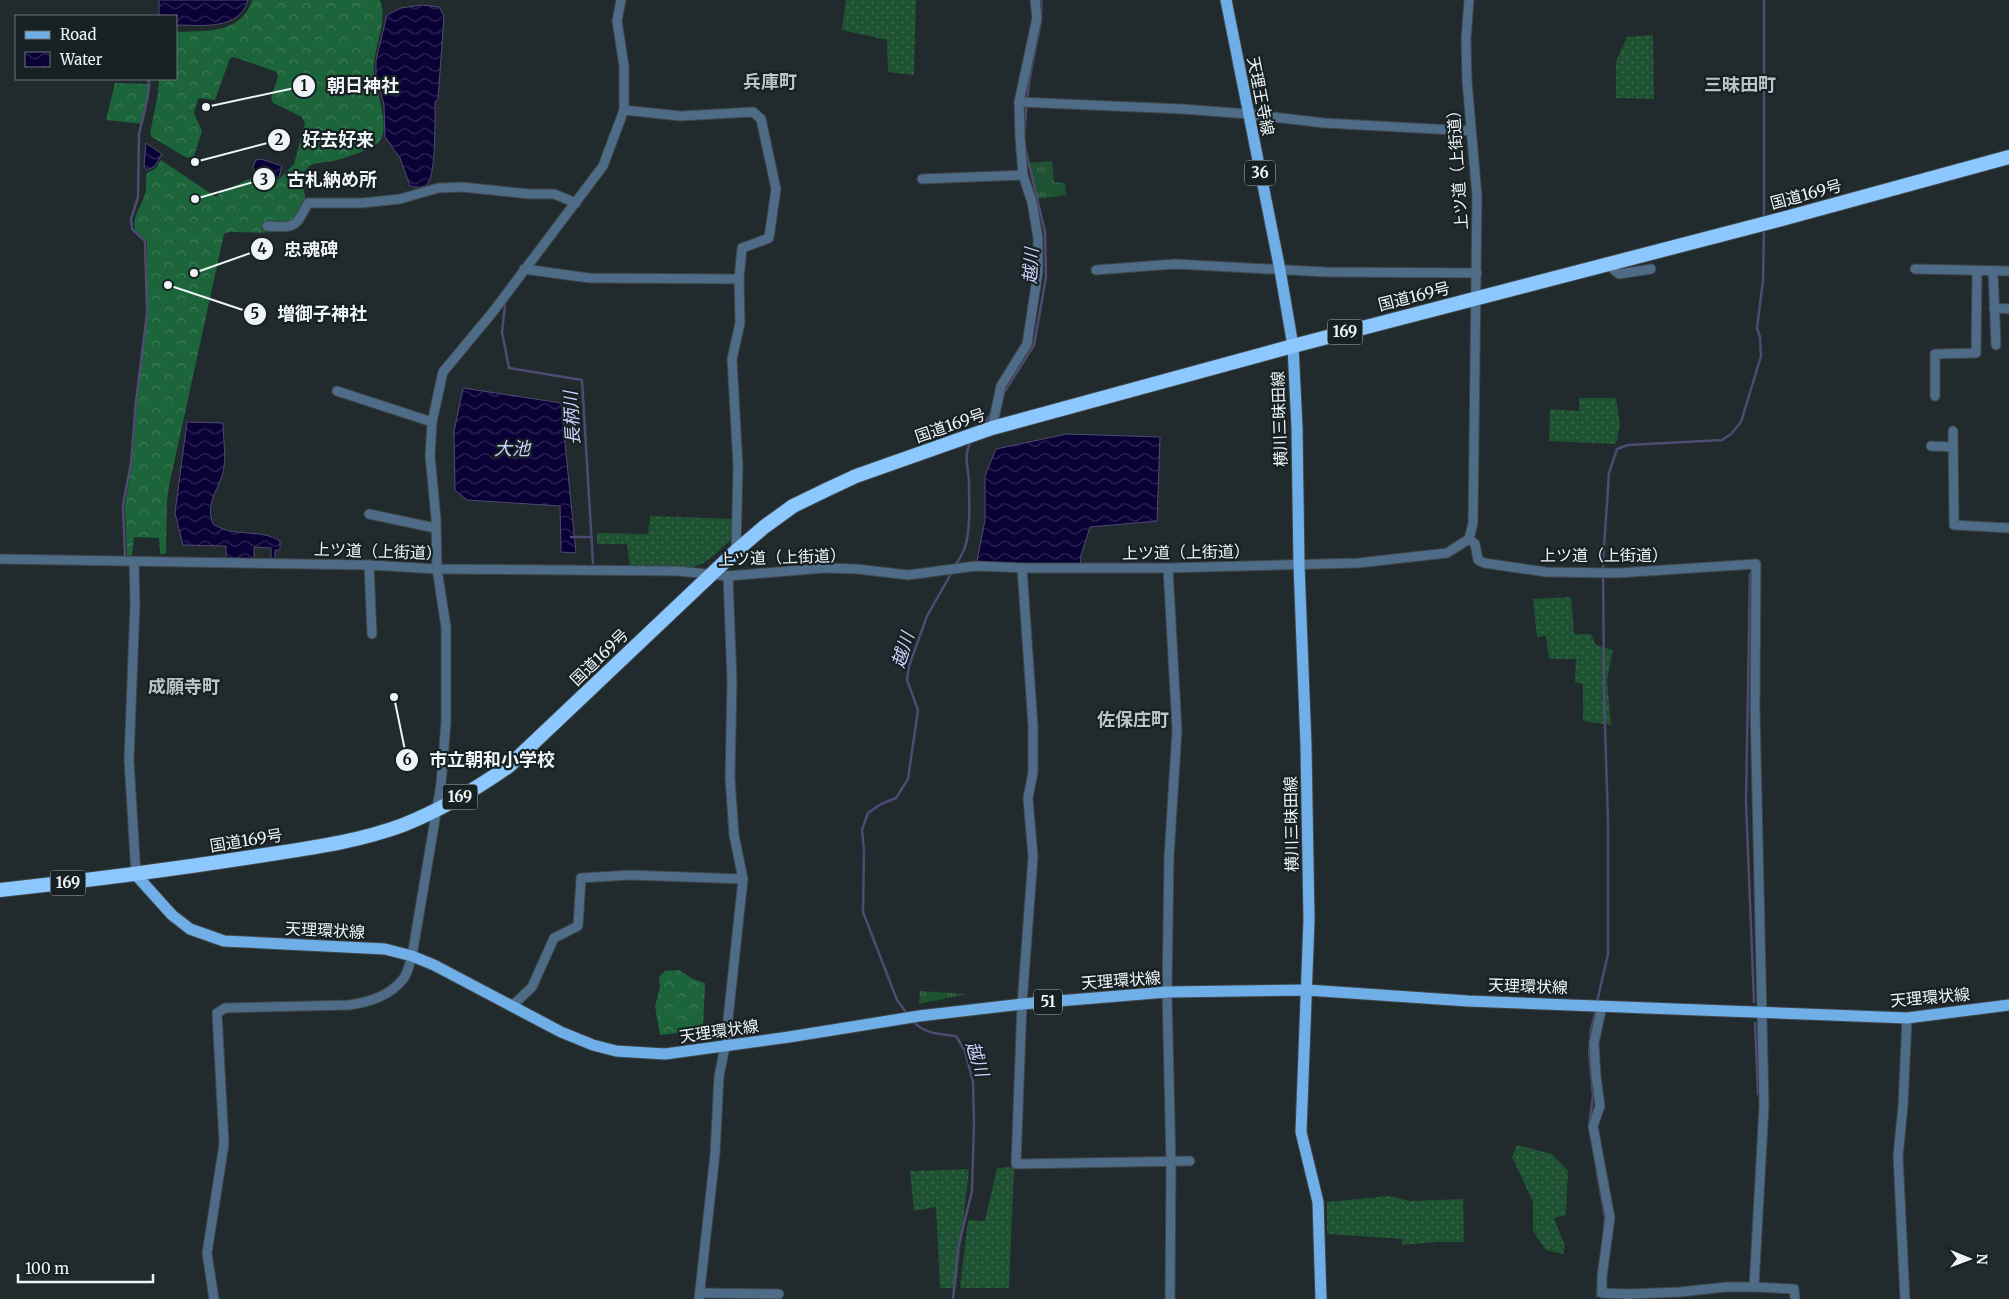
<svg xmlns="http://www.w3.org/2000/svg" width="2009" height="1299" viewBox="0 0 2009 1299" font-family="Merriweather,'Noto Sans JP',serif">
  <style>
    .grass { fill: url(#grass-dots) }
    .forest { fill: url(#forest-crowns) }
    .park { fill: url(#park-tufts) }
    .water { fill: url(#water-waves); stroke: #4f4a71 }
    .lines { fill: none; stroke-linecap: round; stroke-linejoin: round }
    .stream { stroke: #4f4a71; stroke-width: 2.5 }
    .minor-casing { stroke: #3e4648; stroke-width: 11 }
    .major-casing { stroke: #3e4648; stroke-width: 13 }
    .highway-casing { stroke: #3e4648; stroke-width: 16 }
    .minor { stroke: #4e6b87; stroke-width: 9 }
    .major { stroke: #6faee6; stroke-width: 11 }
    .highway { stroke: #8cc7fe; stroke-width: 14 }
    .labels { text-anchor: middle; stroke-width: 4.5; stroke-linejoin: round; paint-order: stroke }
    .shield { fill: #172022; stroke: #aeb5b7; stroke-width: 1 }
    .shield-label { font-size: 15px; font-weight: bold; fill: #eff5f7 }
    .street-label { font-size: 16px; fill: #eff5f7; stroke: #172022 }
    .neighbourhood-label { font-size: 18px; font-weight: bold; fill: #bac5c8; stroke: #172022 }
    .water-label { font-size: 18px; font-style: italic; fill: #cbd2fe; stroke: #172022 }
    .leader { fill: none; stroke: #eff5f7; stroke-width: 2 }
    .callout-dot { fill: #eff5f7; stroke: #172022; stroke-width: 2 }
    .mark-label { font-size: 15px; text-anchor: middle; font-weight: bold; fill: #111 }
    .callout-label { font-size: 18px; text-anchor: middle; font-weight: bold; fill: #eff5f7; stroke: #172022; stroke-width: 4.5; stroke-linejoin: round; paint-order: stroke }
  </style>
  <defs>
    <pattern id="grass-dots" width="8" height="8" patternUnits="userSpaceOnUse" patternTransform="scale(1.25)"><rect width="8" height="8" fill="#1e5232"/><path d="M2 2h.1M6 6h.1" fill="none" stroke="#3f6c50" stroke-width="1.8" stroke-linecap="round"/></pattern>
    <pattern id="forest-crowns" width="20" height="18" patternUnits="userSpaceOnUse" patternTransform="scale(1.25)"><rect width="20" height="18" fill="#1c643a"/><path d="M2 6a3 3 0 1 1 6 0M12 15a3 3 0 1 1 6 0" fill="none" stroke="#3d7b57"/></pattern>
    <pattern id="park-tufts" width="24" height="20" patternUnits="userSpaceOnUse" patternTransform="scale(1.25)"><rect width="24" height="20" fill="#1e5232"/><path d="M3 7l-1-3M5 7V3M7 7l1-3M15 17l-1-3M17 17v-4M19 17l1-3" fill="none" stroke="#3f6c50"/></pattern>
    <pattern id="water-waves" width="16" height="10" patternUnits="userSpaceOnUse" patternTransform="scale(1.25)"><rect width="16" height="10" fill="#0a0137"/><path d="M0 5q4-4 8 0t8 0" fill="none" stroke="#2e2755"/></pattern>
  </defs>
  <rect width="100%" height="100%" fill="#212a2c"/>
  <g class="grass">
    <polygon points="846,0 916,0 914,75 888,72 887,40 842,30"/>
    <polygon points="1653,35 1654,99 1616,98 1616,62 1627,37"/>
    <polygon points="1579,398 1616,398 1620,424 1616,444 1549,441 1550,409 1579,411"/>
    <path d="M 650,516 L 733,519 L 733,538 C 724,546 714,557 703,563 C 683,574 652,568 630,568 L 627,544 L 597,544 L 597,533 L 648,534 Z"/>
    <polygon points="1571,597 1574,634 1591,634 1596,645 1613,650 1607,680 1611,725 1583,721 1583,684 1575,682 1576,659 1549,659 1546,636 1537,637 1533,599"/>
    <polygon points="1517,1145 1552,1154 1568,1171 1566,1215 1554,1218 1565,1246 1563,1254 1546,1250 1533,1231 1533,1202 1512,1157"/>
    <polygon points="1014,1167 1009,1288 960,1288 968,1220 985,1221 997,1168"/>
    <polygon points="969,1169 956,1288 940,1288 936,1207 914,1211 910,1171"/>
    <polygon points="1389,1196 1410,1201 1463,1199 1464,1242 1436,1242 1402,1245 1403,1239 1327,1234 1327,1202"/>
  </g>
  <g class="forest">
    <path d="M 252,0 L 380,0 C 389,26 371,49 374,75 C 376,90 391,128 379,142 C 373,149 346,158 337,160 C 329,162 319,162 311,165 C 308,167 305,171 303,173 L 302,181 L 308,211 L 303,224 C 280,236 254,232 229,232 L 224,234 L 169,486 L 167,502 L 166,553 L 162,555 L 160,553 L 159,538 L 134,537 L 132,555 L 127,556 L 125,505 L 132,463 L 137,401 L 147,313 L 147,241 L 135,230 C 132,216 141,207 145,194 C 147,187 145,180 147,173 L 156,168 L 161,160 L 216,197 L 223,191 L 251,178 L 273,182 L 280,178 L 294,164 L 305,123 L 302,117 L 273,103 L 271,99 L 278,76 L 277,72 L 234,57 L 230,58 L 215,100 L 200,98 L 198,99 L 194,113 L 202,131 L 194,156 L 187,158 L 152,137 L 150,134 L 158,93 L 159,79 L 176,79 L 176,32 C 205,31 242,34 252,0 Z"/>
    <polygon points="115,83 151,84 143,124 106,120"/>
    <polygon points="679,970 693,979 705,983 703,1028 678,1033 660,1035 655,1006 660,987 659,977 665,971"/>
  </g>
  <g class="park">
    <polygon points="1052,161 1054,182 1065,183 1066,195 1038,199 1029,163"/>
    <polygon points="920,991 968,994 919,1004"/>
  </g>
  <g class="water">
    <path d="M 159,0 L 248,0 C 239,31 202,25 176,25 L 176,16 L 159,16 Z"/>
    <path d="M 422,5 L 439,7 L 444,16 L 438,99 L 435,102 C 435,117 436,172 428,183 C 424,189 416,187 410,186 L 400,158 L 385,137 L 384,105 L 376,75 L 376,60 L 387,15 L 401,8 Z"/>
    <polygon points="146,143 162,154 155,166 147,170 144,166"/>
    <polygon points="261,159 282,166 279,177 267,180 256,175 253,167 256,160"/>
    <polygon points="463,388 561,403 576,553 561,552 560,506 467,500 455,490 454,432"/>
    <path d="M 187,422 L 223,423 C 223,437 226,453 224,467 C 221,488 204,501 213,524 C 234,538 260,528 280,541 L 280,550 L 275,550 L 275,560 L 271,560 L 271,548 L 254,547 L 254,560 L 226,560 L 226,546 L 183,545 L 175,513 Z"/>
    <polygon points="1067,434 1160,437 1157,521 1090,527 1081,555 1080,568 976,566 985,520 985,476 996,449"/>
  </g>
  <g class="lines">
    <g class="stream">
      <polyline points="1764,0 1764,219"/>
      <path d="M 1024,136 C 1026,113 1027,89 1032,66 C 1036,43 1043,23 1041,0"/>
      <polyline points="505,305 502,332 509,368 582,380 593,563"/>
      <polyline points="1002,396 1034,345 1046,277 1045,232 1025,147"/>
      <polyline points="983,425 991,414"/>
      <polyline points="571,537 592,537"/>
      <polyline points="125,557 123,505 131,463 136,401 147,313 145,241 132,229 131,219 138,197 139,134 148,96 149,79"/>
      <path d="M 954,567 C 958,561 963,554 965,547 C 971,527 969,504 969,485 C 969,468 962,455 972,440"/>
      <polyline points="1750,574 1746,802 1754,1002"/>
      <polyline points="1597,1002 1608,954 1608,823 1604,693 1603,562 1609,473 1617,449 1628,445 1722,440 1731,434 1741,422 1761,356 1760,337 1757,328 1763,281 1764,229"/>
      <polyline points="908,1015 897,1000 863,912 864,850 862,830 868,813 881,804 896,798 908,779 918,710 907,680 909,666 927,616 952,572"/>
      <path d="M 913,1021 C 924,1034 940,1034 956,1036 L 965,1051 L 973,1082 L 974,1123 L 972,1191 L 958,1248 L 953,1299"/>
      <polyline points="1755,1023 1758,1094"/>
      <polyline points="1589,1126 1593,1096 1589,1052 1591,1030 1596,1010"/>
      <polyline points="1597,1173 1605,1218 1603,1239"/>
      <polyline points="1597,1296 1598,1285"/>
    </g>
    <g class="minor-casing">
      <g id="minor">
        <polyline points="1019,102 1182,109 1248,114 1324,123 1471,131"/>
        <polyline points="624,110 680,116 753,112 761,119 776,189 769,238 742,248 739,279 740,323 732,359 738,466 736,551"/>
        <polyline points="922,179 1023,175"/>
        <path d="M 267,226 C 295,228 295,228 308,203 L 362,203 L 400,199 L 438,188 L 462,187 L 529,194 L 554,194 L 576,203"/>
        <polyline points="1611,263 1613,269 1619,274 1651,269"/>
        <polyline points="524,269 589,278 739,279"/>
        <polyline points="1915,269 2009,271"/>
        <polyline points="1096,270 1175,264 1325,272 1477,273"/>
        <polyline points="1993,272 1996,345"/>
        <polyline points="1994,308 2009,309"/>
        <polyline points="337,391 432,422"/>
        <polyline points="1935,396 1935,354 1976,353 1977,272"/>
        <polyline points="992,428 1001,386 1027,344 1038,272 1038,238 1032,202 1023,175 1020,136 1019,102 1037,18 1035,0"/>
        <polyline points="1953,431 1954,525 2009,528"/>
        <polyline points="1931,446 1953,447"/>
        <polyline points="369,514 435,528"/>
        <polyline points="1469,539 1473,523 1477,196 1467,81 1466,39 1469,0"/>
        <polyline points="0,559 369,565 437,569 678,571 728,576 825,568 857,569 908,575 976,566 1022,568 1168,568 1358,563 1447,553 1469,539 1475,544 1478,560 1484,563 1546,572 1618,573 1756,564 1755,708 1764,1106 1754,1287 1794,1289 1795,1299"/>
        <polyline points="134,562 135,604 129,760 136,875"/>
        <polyline points="369,565 372,634"/>
        <polyline points="1022,568 1033,726 1033,772 1028,798 1033,857 1022,1004 1016,1164 1190,1161"/>
        <polyline points="1168,568 1177,730 1169,857 1167,992 1171,1164 1170,1299"/>
        <polyline points="513,1005 532,987 554,938 578,926 581,878 630,875 743,879"/>
        <polyline points="1602,1006 1594,1043 1596,1076 1600,1106 1593,1126 1610,1218 1602,1276 1602,1293 1628,1294 1628,1299"/>
        <polyline points="700,1293 779,1294"/>
        <polyline points="1628,1294 1680,1292 1726,1287 1754,1287"/>
        <path d="M 214,1299 L 207,1253 L 224,1144 L 217,1013 L 225,1008 L 349,1005 C 370,1002 390,996 404,978 C 408,972 410,963 412,956 L 441,784 L 446,722 L 446,627 L 437,569 L 436,518 L 430,456 L 432,422 L 443,372 L 492,313 L 603,166 L 624,110 L 624,66 L 617,21 L 621,0"/>
        <polyline points="699,1299 715,1154 719,1076 725,1047 743,879 734,835 730,778 732,682 728,576"/>
        <polyline points="1905,1299 1898,1156 1903,1106 1907,1018"/>
      </g>
    </g>
    <g class="major-casing">
      <g id="major">
        <polyline points="1226,0 1280,270 1293,346 1297,428 1299,565 1306,746 1309,920 1301,1132 1318,1202 1321,1299"/>
        <polyline points="136,875 172,915 190,929 224,941 385,949 412,956 434,965 561,1032 593,1045 616,1051 665,1054 789,1037 919,1016 1022,1004 1167,992 1307,990 1468,1001 1907,1018 2009,1005"/>
      </g>
    </g>
    <g class="highway-casing">
      <path id="highway" d="M 0,890 C 84,881 168,870 252,857 C 302,849 355,843 403,825 C 441,810 476,789 509,766 L 736,551 L 764,527 L 793,506 L 826,490 L 856,476 L 992,428 L 1293,346 L 1782,219 L 2009,157"/>
    </g>
    <use href="#minor" class="minor"/>
    <use href="#major" class="major"/>
    <use href="#highway" class="highway"/>
  </g>
  <g class="labels">
    <g class="shield">
      <rect x="1245" y="160.5" width="30" height="25" rx="4"/>
      <rect x="1327.5" y="319.5" width="35" height="25" rx="4"/>
      <rect x="442.5" y="784.5" width="35" height="25" rx="4"/>
      <rect x="50.5" y="870.5" width="35" height="25" rx="4"/>
      <rect x="1034" y="989.5" width="28" height="25" rx="4"/>
    </g>
    <g class="shield-label">
      <text x="1260" y="178">36</text>
      <text x="1345" y="337">169</text>
      <text x="460" y="802">169</text>
      <text x="68" y="888">169</text>
      <text x="1048" y="1007">51</text>
    </g>
    <g class="street-label">
      <text transform="translate(1261 96) rotate(79)" y="6">天理王寺線</text>
      <text transform="translate(1457 166) rotate(-94)" y="6">上ツ道（上街道）</text>
      <text transform="translate(1806 194) rotate(-15)" y="6">国道169号</text>
      <text transform="translate(1414 296) rotate(-14)" y="6">国道169号</text>
      <text transform="translate(1279 419) rotate(-92)" y="6">横川三昧田線</text>
      <text transform="translate(950 425) rotate(-19)" y="6">国道169号</text>
      <text transform="translate(378 551) rotate(2)" y="6">上ツ道（上街道）</text>
      <text transform="translate(1186 552) rotate(-1)" y="6">上ツ道（上街道）</text>
      <text x="1604" y="561">上ツ道（上街道）</text>
      <text transform="translate(782 557) rotate(-2)" y="6">上ツ道（上街道）</text>
      <text transform="translate(599 657) rotate(-44)" y="6">国道169号</text>
      <text transform="translate(1291 824) rotate(-91)" y="6">横川三昧田線</text>
      <text transform="translate(246 840) rotate(-9)" y="6">国道169号</text>
      <text transform="translate(325 930) rotate(3)" y="6">天理環状線</text>
      <text transform="translate(1121 980) rotate(-4)" y="6">天理環状線</text>
      <text transform="translate(1528 986) rotate(2)" y="6">天理環状線</text>
      <text transform="translate(1930 997) rotate(-5)" y="6">天理環状線</text>
      <text transform="translate(719 1031) rotate(-8)" y="6">天理環状線</text>
    </g>
    <g class="neighbourhood-label">
      <text x="770" y="88">兵庫町</text>
      <text x="1740" y="91">三昧田町</text>
      <text x="184" y="693">成願寺町</text>
      <text x="1133" y="726">佐保庄町</text>
    </g>
    <g class="water-label">
      <text transform="translate(1031 266) rotate(-87)" y="6">越川</text>
      <text transform="translate(572 418) rotate(-93)" y="6">長柄川</text>
      <text x="512" y="455">大池</text>
      <text transform="translate(903 650) rotate(-73)" y="6">越川</text>
      <text transform="translate(977 1059) rotate(72)" y="6">越川</text>
    </g>
  </g>
  <path class="leader" d="M206 107L304 86M195 162L279 140M195 199L264 179M194 273L262 249M168 285L255 314M394 697L407 760"/>
  <g class="callout-dot">
    <circle cx="206" cy="107" r="5"/>
    <circle cx="195" cy="162" r="5"/>
    <circle cx="195" cy="199" r="5"/>
    <circle cx="194" cy="273" r="5"/>
    <circle cx="168" cy="285" r="5"/>
    <circle cx="394" cy="697" r="5"/>
    <circle cx="304" cy="86" r="12"/>
    <circle cx="279" cy="140" r="12"/>
    <circle cx="264" cy="179" r="12"/>
    <circle cx="262" cy="249" r="12"/>
    <circle cx="255" cy="314" r="12"/>
    <circle cx="407" cy="760" r="12"/>
  </g>
  <g class="mark-label">
    <text x="304" y="91">1</text>
    <text x="279" y="145">2</text>
    <text x="264" y="185">3</text>
    <text x="262" y="254">4</text>
    <text x="255" y="319">5</text>
    <text x="407" y="765">6</text>
  </g>
  <g class="callout-label">
    <text x="363" y="92">朝日神社</text>
    <text x="338" y="146">好去好来</text>
    <text x="332" y="186">古札納め所</text>
    <text x="311" y="256">忠魂碑</text>
    <text x="322" y="320">増御子神社</text>
    <text x="492" y="766">市立朝和小学校</text>
  </g>
  <rect x="15" y="15" width="162" height="65" fill="#172022" stroke="#6d7577"/>
  <rect x="25" y="31" width="25" height="8" fill="#6faee6" stroke="#6d7577"/>
  <text x="60" y="40" font-size="15" fill="#eff5f7">Road</text>
  <rect x="25" y="52" width="25" height="15" fill="url(#water-waves)" stroke="#6d7577"/>
  <text x="60" y="65" font-size="15" fill="#eff5f7">Water</text>
  <g transform="translate(1969 1259) rotate(91)" stroke="#172022" stroke-width="4" paint-order="stroke">
  <path d="M0-4L9 19L0 12L-9 19Z" fill="#eff5f7"/>
  <text y="-8" font-size="14" font-weight="bold" text-anchor="middle" fill="#eff5f7">N</text>
  </g>
  <path d="M18 1274v8h135v-8" fill="none" stroke="#eff5f7" stroke-width="2.5"/>
  <text x="25" y="1274" font-size="15" fill="#eff5f7" stroke="#172022" stroke-width="4" paint-order="stroke">100 m</text>
</svg>
